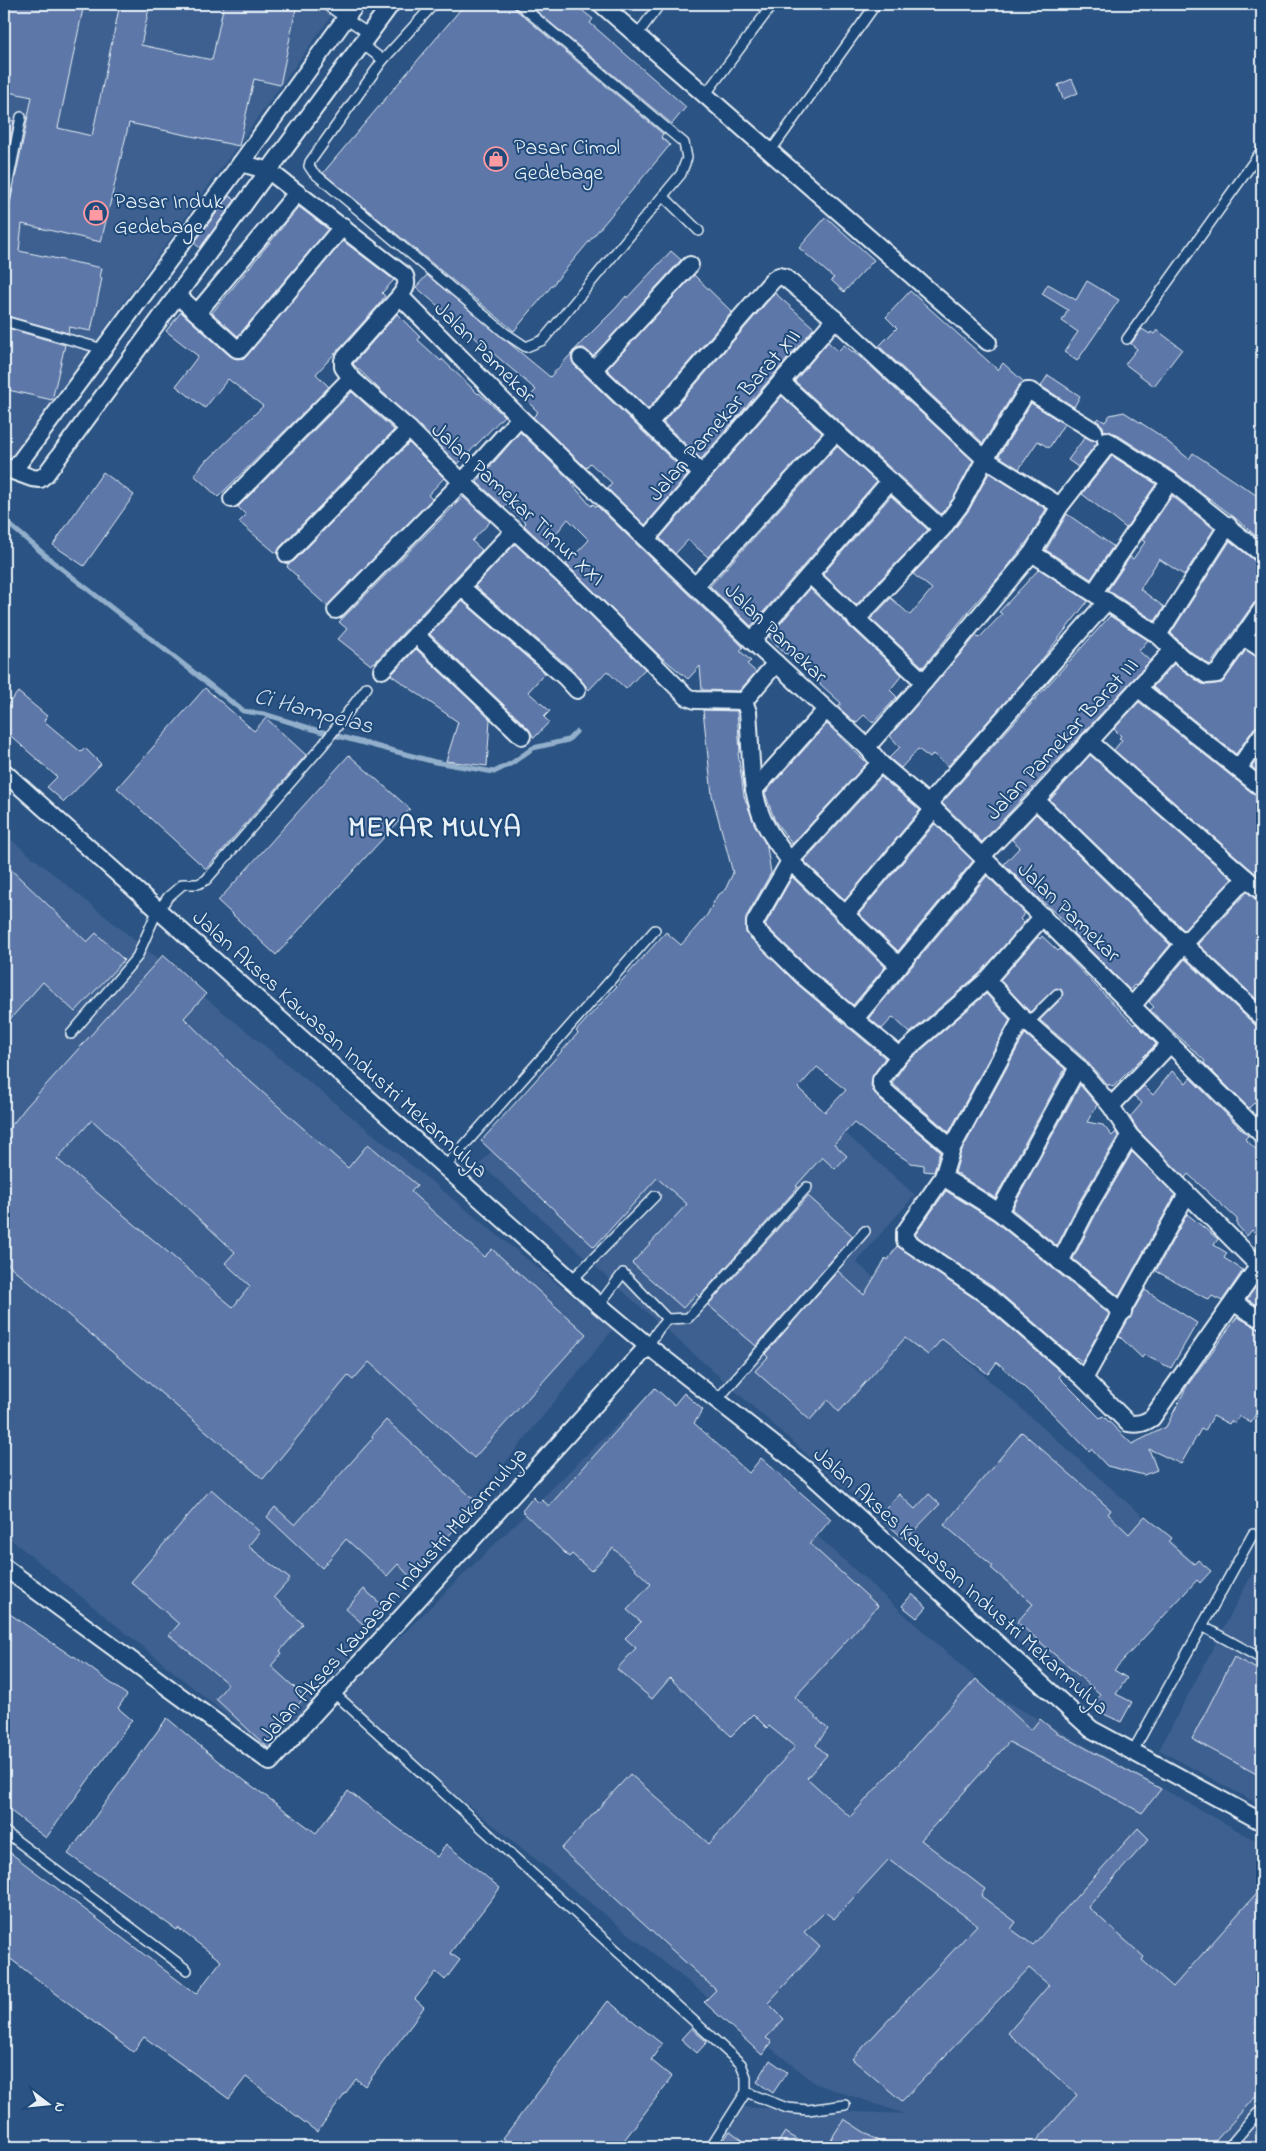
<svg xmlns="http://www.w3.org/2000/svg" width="1266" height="2151" viewBox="0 0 1266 2151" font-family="'Indie Flower',sans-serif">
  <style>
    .built { fill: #3d6190 }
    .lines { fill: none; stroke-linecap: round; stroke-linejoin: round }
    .stream { stroke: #92afcb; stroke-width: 5 }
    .building { fill: #5d77a8; stroke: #e8f1f8; fill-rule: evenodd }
    .lane-casing { stroke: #e8f1f8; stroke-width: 12 }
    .street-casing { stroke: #e8f1f8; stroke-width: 20 }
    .lane { stroke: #1f4a7a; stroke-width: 9 }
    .street { stroke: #1f4a7a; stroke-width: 16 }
    .labels { text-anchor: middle; stroke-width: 4; stroke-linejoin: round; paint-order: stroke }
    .poi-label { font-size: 22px; fill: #e8f1f8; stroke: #1f4a7a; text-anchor: start }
    .street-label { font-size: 22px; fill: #e8f1f8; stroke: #1f4a7a }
    .water-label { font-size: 24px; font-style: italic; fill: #d2e0ed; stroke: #1f4a7a }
    .district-label { font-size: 28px; font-weight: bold; letter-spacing: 1px; fill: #e8f1f8; stroke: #1f4a7a }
  </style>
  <rect width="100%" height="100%" fill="#2b5383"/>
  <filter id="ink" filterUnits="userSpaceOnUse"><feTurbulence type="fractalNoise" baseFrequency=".02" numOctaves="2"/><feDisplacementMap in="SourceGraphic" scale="10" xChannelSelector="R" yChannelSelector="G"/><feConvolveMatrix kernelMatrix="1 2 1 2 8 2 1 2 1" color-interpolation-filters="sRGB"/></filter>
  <g filter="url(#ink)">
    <g class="built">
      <polygon points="4,4 340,4 4,468"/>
      <polygon points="4,834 613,1329 272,1752 4,1534"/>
      <polygon points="656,965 915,1195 856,1262 1200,1567 1083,1700 480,1164"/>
      <polygon points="654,1389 993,1694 1262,1844 1262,2129 1248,2147 711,2147 738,2107 905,2114 816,2084 336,1699"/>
      <polygon points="1262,1555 1262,1806 1159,1750"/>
    </g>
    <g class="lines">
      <polyline class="stream" points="4,520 52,561 243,711 264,714 319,731 435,762 494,772 512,763 533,748 568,740 576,732"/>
    </g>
    <g class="building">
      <polygon points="4,4 84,4 58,128 92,136 120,4 150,4 141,45 212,60 224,4 297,4 280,85 254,79 239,146 129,123 101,242 22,224 19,251 102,268 100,277 102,278 91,331 69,327 68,333 4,315 4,208 10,203 32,97 4,91"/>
      <polygon points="465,4 513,4 515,9 663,134 661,137 670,145 514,331 323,173"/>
      <polygon points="528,4 574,4 593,19 590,23 686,107 672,124"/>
      <polygon points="1072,79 1078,93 1063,99 1058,85"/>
      <polygon points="4,118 14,121 4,171"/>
      <polygon points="229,196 235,200 200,248 194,243"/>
      <polygon points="299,207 328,229 238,336 212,313"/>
      <polygon points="826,217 874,260 844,292 831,280 834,278 799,248"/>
      <polygon points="343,241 394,280 382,293 385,296 377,307 316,374 329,387 218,497 194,475 207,459 208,460 263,406 228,379 205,408 176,386 198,356 166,331 181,312 230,356 237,359 245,358"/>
      <polygon points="671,251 681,260 593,356 584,348 579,348 573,351 571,356 574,365 688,475 645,525 608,489 612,483 590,463 586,468 533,417 538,412 526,400 536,390 416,287 427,275 550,377 581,343 617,307 626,296 627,298"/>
      <polygon points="694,275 732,312 648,409 607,369"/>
      <polygon points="1087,281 1119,300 1077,361 1064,352 1078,332 1062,321 1068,310 1042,294 1048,284 1076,300"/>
      <polygon points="910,291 998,370 1003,363 1024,382 1018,386 983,443 879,346 897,328 886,317"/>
      <polygon points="775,293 814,328 701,459 663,422"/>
      <polygon points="397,314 420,337 418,340 441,361 442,359 478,394 479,393 504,416 458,464 353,364"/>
      <polygon points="4,327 65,345 52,400 4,389"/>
      <polygon points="1142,329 1150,334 1151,332 1154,334 1157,330 1182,349 1154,386 1125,364 1137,349 1131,344"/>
      <polygon points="828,342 838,351 844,345 865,361 973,461 953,499 941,514 795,381"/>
      <polygon points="1048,375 1080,396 1074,407 1041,386"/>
      <polygon points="352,392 394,430 280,547 277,554 239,522 246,515 238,507"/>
      <polygon points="782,396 822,433 708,557 688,540 675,554 660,538"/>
      <polygon points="1031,403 1064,424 1049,448 1038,441 1019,469 999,456"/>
      <polygon points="1124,412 1158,434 1189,459 1193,453 1262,499 1262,541 1234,517 1176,473 1116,434 1104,431 1103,426 1096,420 1098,418 1105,422 1110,415"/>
      <polygon points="520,432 573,483 572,484 591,506 593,504 596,507 597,506 743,647 740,651 751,661 747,664 756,672 739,691 702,690 700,666 688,679 659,655 566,564 589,540 568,519 546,546 524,525 526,523 506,504 504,507 477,482"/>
      <polygon points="1085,437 1096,440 1097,443 1078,467 1068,460"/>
      <polygon points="409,443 444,478 428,495 432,499 327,606 297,579 298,577 287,567 288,564 294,561"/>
      <polygon points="837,446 876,482 751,626 710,586"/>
      <polygon points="1112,456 1156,484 1126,528 1082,494"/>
      <polygon points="103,472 134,495 84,566 53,545"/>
      <polygon points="989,473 1046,509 1029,539 1005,570 972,607 923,667 871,619 891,598 910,615 932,589 913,574 949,536 969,510"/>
      <polygon points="891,496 928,530 856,605 823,574"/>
      <polygon points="1172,496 1214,529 1184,575 1159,559 1140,589 1164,607 1155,621 1108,590 1130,557 1133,559 1145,542 1142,540"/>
      <polygon points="463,497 490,522 472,541 482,550 374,663 373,662 371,665 338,639 347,629 339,622"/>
      <polygon points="1067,514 1113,546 1091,579 1046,550"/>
      <polygon points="1230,541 1256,562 1262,564 1262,599 1254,603 1210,665 1187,649 1171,633"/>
      <polygon points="515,544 572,597 645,669 626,689 607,671 589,690 573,670 475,586"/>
      <polygon points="1039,569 1088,601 1036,667 948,766 933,754 930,758 918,749 901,768 889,758 900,747 890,736 976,636 979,638 1002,614 999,612"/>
      <polygon points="810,589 902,675 890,690 897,697 873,723 864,715 856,723 838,707 841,703 786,653 785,654 769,637"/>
      <polygon points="462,601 545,673 528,692 550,711 544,717 549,722 534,738 529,729 430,634"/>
      <polygon points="1110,616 1148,640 1139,651 1150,661 982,842 942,803"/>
      <polygon points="416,649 490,719 487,766 446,761 458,722 391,675"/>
      <polygon points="1246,650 1262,659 1262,724 1254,728 1236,754 1153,687 1174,664 1202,684 1208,685 1222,683"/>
      <polygon points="205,688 254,731 266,718 306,755 206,869 117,788"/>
      <polygon points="18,692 47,716 44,721 81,752 85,748 101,764 64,802 47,787 57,777 4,730 4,709"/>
      <polygon points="1139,702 1256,796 1262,798 1262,879 1114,750 1122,740 1119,738 1121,736 1114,729"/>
      <path d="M 703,710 L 737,711 L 740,752 L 738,753 L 744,796 L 754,823 L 767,847 L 771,873 L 746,917 L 746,933 L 797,984 L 885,1058 L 873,1075 L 871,1085 L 873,1091 L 880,1100 L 940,1151 L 934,1172 L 924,1171 L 924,1165 L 911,1163 L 873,1138 L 854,1123 L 834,1144 L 847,1156 L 835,1169 L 822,1157 L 796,1186 L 798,1187 L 699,1297 L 696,1294 L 683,1308 L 632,1263 L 687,1204 L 657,1178 L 594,1247 L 481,1141 L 578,1033 L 576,1031 L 666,932 L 681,945 L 707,915 L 717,896 L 725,890 L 733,873 L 712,795 ZM 817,1067 L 846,1090 L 825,1112 L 798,1088 Z"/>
      <polygon points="827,724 867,763 792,844 775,821 765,793"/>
      <polygon points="1262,751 1262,775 1252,767"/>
      <polygon points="349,755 410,809 276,955 218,901"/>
      <polygon points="1090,755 1232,879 1184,930 1050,800"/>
      <polygon points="881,777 920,810 845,900 804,861"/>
      <polygon points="1036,814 1170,945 1136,986 1134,985 1130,990 1073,933 1075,930 1038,898 1004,864 1020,847 1012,840"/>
      <polygon points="935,824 973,861 898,951 859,914"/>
      <polygon points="4,863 87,942 96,933 124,960 75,1012 43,982 4,1026"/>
      <polygon points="987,876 1025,913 1020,919 1024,923 980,973 910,1033 893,1017 882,1029 869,1018"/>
      <polygon points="792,877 885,967 853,1005 810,969 765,925"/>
      <polygon points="1247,892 1256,900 1262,902 1262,1004 1198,944"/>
      <polygon points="1042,936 1058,951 1060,949 1134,1025 1135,1023 1156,1044 1113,1087 1109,1084 1108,1086 1085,1059 1040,1020 1062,998 1063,993 1061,989 1056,988 1053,990 1030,1012 1000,980 1038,937 1040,939"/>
      <path d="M 163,955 L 206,994 L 184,1018 L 234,1067 L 348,1168 L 368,1144 L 417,1185 L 411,1192 L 484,1257 L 492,1249 L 586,1334 L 474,1458 L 369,1362 L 353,1380 L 348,1376 L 263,1479 L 4,1261 L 4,1135 L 26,1107 ZM 92,1120 L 235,1252 L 225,1263 L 250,1286 L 233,1307 L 57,1159 Z"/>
      <polygon points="1185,959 1255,1025 1262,1028 1262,1110 1254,1103 1249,1108 1204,1063 1205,1061 1150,1010 1154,1007 1149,1002"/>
      <polygon points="986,994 1010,1020 949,1132 892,1083 906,1063"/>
      <polygon points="1025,1034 1065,1069 995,1198 959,1175 960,1174 955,1173 961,1152"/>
      <polygon points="1172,1071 1186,1083 1190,1078 1248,1136 1245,1139 1262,1155 1262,1239 1252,1230 1247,1236 1237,1225 1237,1219 1188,1174 1185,1178 1138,1130 1130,1117 1142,1103 1134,1096 1144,1086 1153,1095"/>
      <polygon points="1080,1085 1097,1105 1087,1122 1103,1125 1112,1136 1116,1132 1118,1136 1079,1202 1057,1246 1012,1209"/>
      <polygon points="1132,1152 1175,1195 1119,1296 1073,1259 1097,1212"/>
      <polygon points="946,1191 993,1220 1109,1314 1082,1362 1076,1357 1075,1358 993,1287 915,1235"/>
      <polygon points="808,1196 853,1236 756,1346 708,1305"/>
      <polygon points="1187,1214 1218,1239 1214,1245 1227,1253 1224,1258 1243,1270 1222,1301 1212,1296 1209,1300 1156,1271"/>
      <polygon points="897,1246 981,1303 1062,1373 1059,1377 1100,1418 1103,1416 1132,1444 1166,1427 1187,1386 1237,1317 1262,1330 1262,1402 1251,1423 1239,1416 1235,1423 1231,1421 1229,1424 1213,1416 1205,1431 1201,1429 1181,1464 1149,1449 1157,1470 1144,1475 1107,1466 1091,1449 1089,1451 1053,1414 997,1362 988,1374 942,1339 928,1355 905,1338 839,1412 828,1400 810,1420 755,1371 768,1357 765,1354 838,1271 864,1295 886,1258 888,1260"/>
      <polygon points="1260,1281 1262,1282 1262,1308 1247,1299"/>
      <polygon points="1145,1290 1197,1323 1171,1368 1144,1355 1142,1358 1119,1336"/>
      <polygon points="655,1388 674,1405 684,1393 703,1410 694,1423 749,1473 761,1458 831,1519 810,1544 878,1606 795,1697 828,1729 816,1745 827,1755 807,1778 850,1817 976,1679 1031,1730 1040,1719 1056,1732 1161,1789 1142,1813 1009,1742 921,1840 985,1889 981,1896 1016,1922 1011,1929 1033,1945 1138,1828 1149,1839 1088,1907 1144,1957 1142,1960 1173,1987 1262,1887 1262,2089 1210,2147 1031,2147 1077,2095 1008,2033 1049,1985 1029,1968 902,2101 852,2059 977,1925 889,1859 834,1919 825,1912 804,1932 820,1947 768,2003 784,2019 766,2038 772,2042 762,2055 704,2002 716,1990 561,1849 630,1774 709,1844 795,1747 769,1726 767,1728 753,1714 731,1736 670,1678 652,1699 617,1669 636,1648 625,1638 641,1622 627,1610 651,1584 613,1548 591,1571 572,1554 569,1557 522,1511 533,1497 539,1503 542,1500 549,1506"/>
      <polygon points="386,1420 478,1503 411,1578 398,1564 387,1576 346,1539 322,1568 267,1517 275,1507 295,1525 373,1438 372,1436"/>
      <polygon points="1022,1432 1111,1510 1108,1514 1129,1534 1145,1516 1172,1538 1169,1542 1194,1564 1198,1560 1211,1571 1200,1583 1197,1580 1114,1670 1127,1678 1116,1694 1132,1702 1121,1722 1091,1708 1100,1694 1017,1622 1033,1604 991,1568 993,1566 944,1525"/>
      <polygon points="211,1489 260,1532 248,1546 290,1579 274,1597 303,1624 280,1651 282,1653 271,1666 305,1697 280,1725 275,1741 269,1749 216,1699 228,1684 169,1635 179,1624 131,1582"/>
      <polygon points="899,1494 915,1509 929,1494 940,1504 905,1540 879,1516"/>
      <polygon points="364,1589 383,1606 365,1626 346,1609"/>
      <polygon points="912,1594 927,1607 917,1618 902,1606"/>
      <polygon points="4,1610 73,1657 74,1656 127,1695 118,1708 132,1720 46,1838 4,1806"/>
      <polygon points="1234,1657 1262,1672 1262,1777 1192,1739"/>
      <polygon points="167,1718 218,1761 316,1833 348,1791 437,1857 446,1844 500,1888 450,1953 460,1960 445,1980 436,1972 415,1999 424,2007 413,2023 365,2086 356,2079 317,2132 246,2077 229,2099 144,2037 133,2052 4,1954 4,1848 196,1994 221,1961 178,1928 177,1930 68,1854"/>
      <polygon points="608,2001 662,2044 651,2060 672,2077 619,2147 515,2147 503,2138"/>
      <polygon points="691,2028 707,2042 697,2053 681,2039"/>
      <polygon points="770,2060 787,2072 773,2093 757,2082"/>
      <polygon points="844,2119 884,2145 882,2147 865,2147 854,2141 850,2147 826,2147"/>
      <polygon points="730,2131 752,2147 719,2147"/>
      <polygon points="785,2132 810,2147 775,2147"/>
    </g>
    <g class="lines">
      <g class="lane-casing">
        <g id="lane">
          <polyline points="325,4 369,34"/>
          <polyline points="434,4 383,60 310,162 309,166 313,172 505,333 526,347 543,340 681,174 687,158 684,143 519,4"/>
          <polyline points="637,35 660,4"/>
          <polyline points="362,44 383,60"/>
          <polyline points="705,95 773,4"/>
          <polyline points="770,152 876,4"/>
          <polyline points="663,196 699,231"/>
          <polyline points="4,202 21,117"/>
          <polyline points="4,321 103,349"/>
          <polyline points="1127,339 1262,150"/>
          <polyline points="4,461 13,471"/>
          <polyline points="1028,1023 1057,994"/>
          <polyline points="71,1034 137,957 155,916 168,897 183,884 198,884 206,880 323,745 367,687"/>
          <polyline points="445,1167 655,930"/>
          <polyline points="572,1280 655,1196"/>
          <polyline points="599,1305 623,1273 667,1319"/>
          <polyline points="648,1346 658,1330 667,1319 688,1318 807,1187"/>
          <polyline points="717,1400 865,1231"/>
          <polyline points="1202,1626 1262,1659"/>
          <polyline points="333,1692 741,2064 746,2077 746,2092 711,2147"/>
          <polyline points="1133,1751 1253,1534"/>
          <polyline points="4,1831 187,1970"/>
          <polyline points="746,2092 787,2108 808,2110 845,2105"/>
          <polyline points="1229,2147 1262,2108"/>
        </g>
      </g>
      <g class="street-casing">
        <g id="street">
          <polyline points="356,4 241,163 13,471 32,478 40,479 46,474 391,4"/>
          <polyline points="601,4 988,342"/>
          <path d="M 241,163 L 269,171 L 405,276 C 408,285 405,289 400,296 L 520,418 L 752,641 L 867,747 L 880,763 L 934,809 L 1262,1135"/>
          <polyline points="177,295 237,349 240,349 343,226"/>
          <polyline points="400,296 343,360 343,367 351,378 409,429 462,482 579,590 687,697 695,700 744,701"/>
          <polyline points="197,313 297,193"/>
          <polyline points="581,358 702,474"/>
          <polyline points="594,369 690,265"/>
          <polyline points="781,382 942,529"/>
          <polyline points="649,423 773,280 779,276 784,277 835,319 985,459 1060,506"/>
          <polyline points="1106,440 1170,481 1262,554"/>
          <polyline points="232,499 351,378"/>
          <polyline points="646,539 835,319"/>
          <polyline points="1032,553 1158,635 1181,657 1207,675 1217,674 1262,609"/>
          <polyline points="287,554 409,429"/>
          <polyline points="810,575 924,682"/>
          <polyline points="696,585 836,432"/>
          <polyline points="461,587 566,678 577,690"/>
          <polyline points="1094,592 1170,481"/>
          <polyline points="336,610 462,482 520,418"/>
          <polyline points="856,620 942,529 961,504 985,459 1027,391 1030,391 1094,431"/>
          <polyline points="416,635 522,736"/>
          <polyline points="1158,635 1228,525"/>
          <polyline points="1243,637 1262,649"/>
          <polyline points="752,641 890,481"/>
          <polyline points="382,670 514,531"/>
          <polyline points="1138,688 1262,788"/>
          <path d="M 744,701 L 748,712 C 751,745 749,781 760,812 C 766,830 779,846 790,861 L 755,922 L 755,929 L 803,976 L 899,1056"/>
          <polyline points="744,701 776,663"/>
          <polyline points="1089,741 1262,892"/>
          <polyline points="867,747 924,682 1032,553 1060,506 1110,442"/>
          <polyline points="880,763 790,861 899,966"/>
          <polyline points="1238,769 1262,734"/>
          <polyline points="4,772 599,1305 648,1346 805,1469 1091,1729 1262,1822"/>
          <polyline points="754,790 826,710"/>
          <polyline points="1036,800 1184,944 1246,878"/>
          <polyline points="928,804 1107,601"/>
          <polyline points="982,856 1036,800 1173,650"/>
          <polyline points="845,915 934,809"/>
          <polyline points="987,980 1022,1018 1078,1067 1111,1106 1130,1136 1259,1266"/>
          <polyline points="1133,1005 1184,944 1262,1018"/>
          <path d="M 1022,1018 L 952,1148 L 943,1177 L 905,1232 L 905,1240 L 987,1295 L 1084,1379 L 1128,1423 C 1138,1425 1144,1423 1152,1418 L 1262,1261"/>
          <polyline points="854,1020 986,861"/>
          <polyline points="1111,1106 1170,1044"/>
          <polyline points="952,1148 886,1092 881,1085 881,1080 899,1056 987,980 1043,916"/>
          <polyline points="943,1177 999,1212 1123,1312"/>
          <polyline points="999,1212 1078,1067"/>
          <polyline points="1060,1262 1088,1207 1130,1136"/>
          <polyline points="1234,1303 1262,1320"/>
          <polyline points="1084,1379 1187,1194"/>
          <polyline points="4,1567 270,1762 648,1346"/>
        </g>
      </g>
      <use href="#lane" class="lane"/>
      <use href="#street" class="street"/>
    </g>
  </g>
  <defs>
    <g id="shop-ring" transform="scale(1.25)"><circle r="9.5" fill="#1f4a7a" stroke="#ff9aa2" stroke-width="1.5"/><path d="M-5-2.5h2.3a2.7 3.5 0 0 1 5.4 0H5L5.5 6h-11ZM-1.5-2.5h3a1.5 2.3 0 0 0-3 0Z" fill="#ff9aa2"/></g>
  </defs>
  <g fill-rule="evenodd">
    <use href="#shop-ring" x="496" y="159"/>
    <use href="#shop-ring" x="96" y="213"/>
  </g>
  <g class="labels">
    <g class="poi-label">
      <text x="514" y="154">Pasar Cimol<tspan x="514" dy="25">Gedebage</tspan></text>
      <text x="114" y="208">Pasar Induk<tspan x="114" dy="25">Gedebage</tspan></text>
    </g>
    <g class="street-label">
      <text transform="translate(486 351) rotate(45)" y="8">Jalan Pamekar</text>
      <text transform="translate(723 414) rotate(-49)" y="8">Jalan Pamekar Barat XII</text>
      <text transform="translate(519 503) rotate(43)" y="8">Jalan Pamekar Timur XXI</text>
      <text transform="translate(777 632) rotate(44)" y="8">Jalan Pamekar</text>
      <text transform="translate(1061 738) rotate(-47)" y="8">Jalan Pamekar Barat III</text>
      <text transform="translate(1070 911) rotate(44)" y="8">Jalan Pamekar</text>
      <text transform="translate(341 1043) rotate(42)" y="8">Jalan Akses Kawasan Industri Mekarmulya</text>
      <text transform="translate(962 1580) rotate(42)" y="8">Jalan Akses Kawasan Industri Mekarmulya</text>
      <text transform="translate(392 1594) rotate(-48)" y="8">Jalan Akses Kawasan Industri Mekarmulya</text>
    </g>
    <g class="water-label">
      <text transform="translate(314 710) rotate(15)" y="8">Ci Hampelas</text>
    </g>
    <g class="district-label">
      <text x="435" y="836">MEKAR MULYA</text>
    </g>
  </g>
  <rect width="1266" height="2151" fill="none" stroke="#1f4a7a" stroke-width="20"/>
  <rect x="10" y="10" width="1246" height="2131" fill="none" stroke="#e8f1f8" stroke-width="2" filter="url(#ink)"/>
  <g transform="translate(48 2104) rotate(106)" stroke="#1f4a7a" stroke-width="4" paint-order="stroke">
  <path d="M0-4L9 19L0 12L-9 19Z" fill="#e8f1f8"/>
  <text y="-8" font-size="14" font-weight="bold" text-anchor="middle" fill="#e8f1f8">N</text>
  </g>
</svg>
